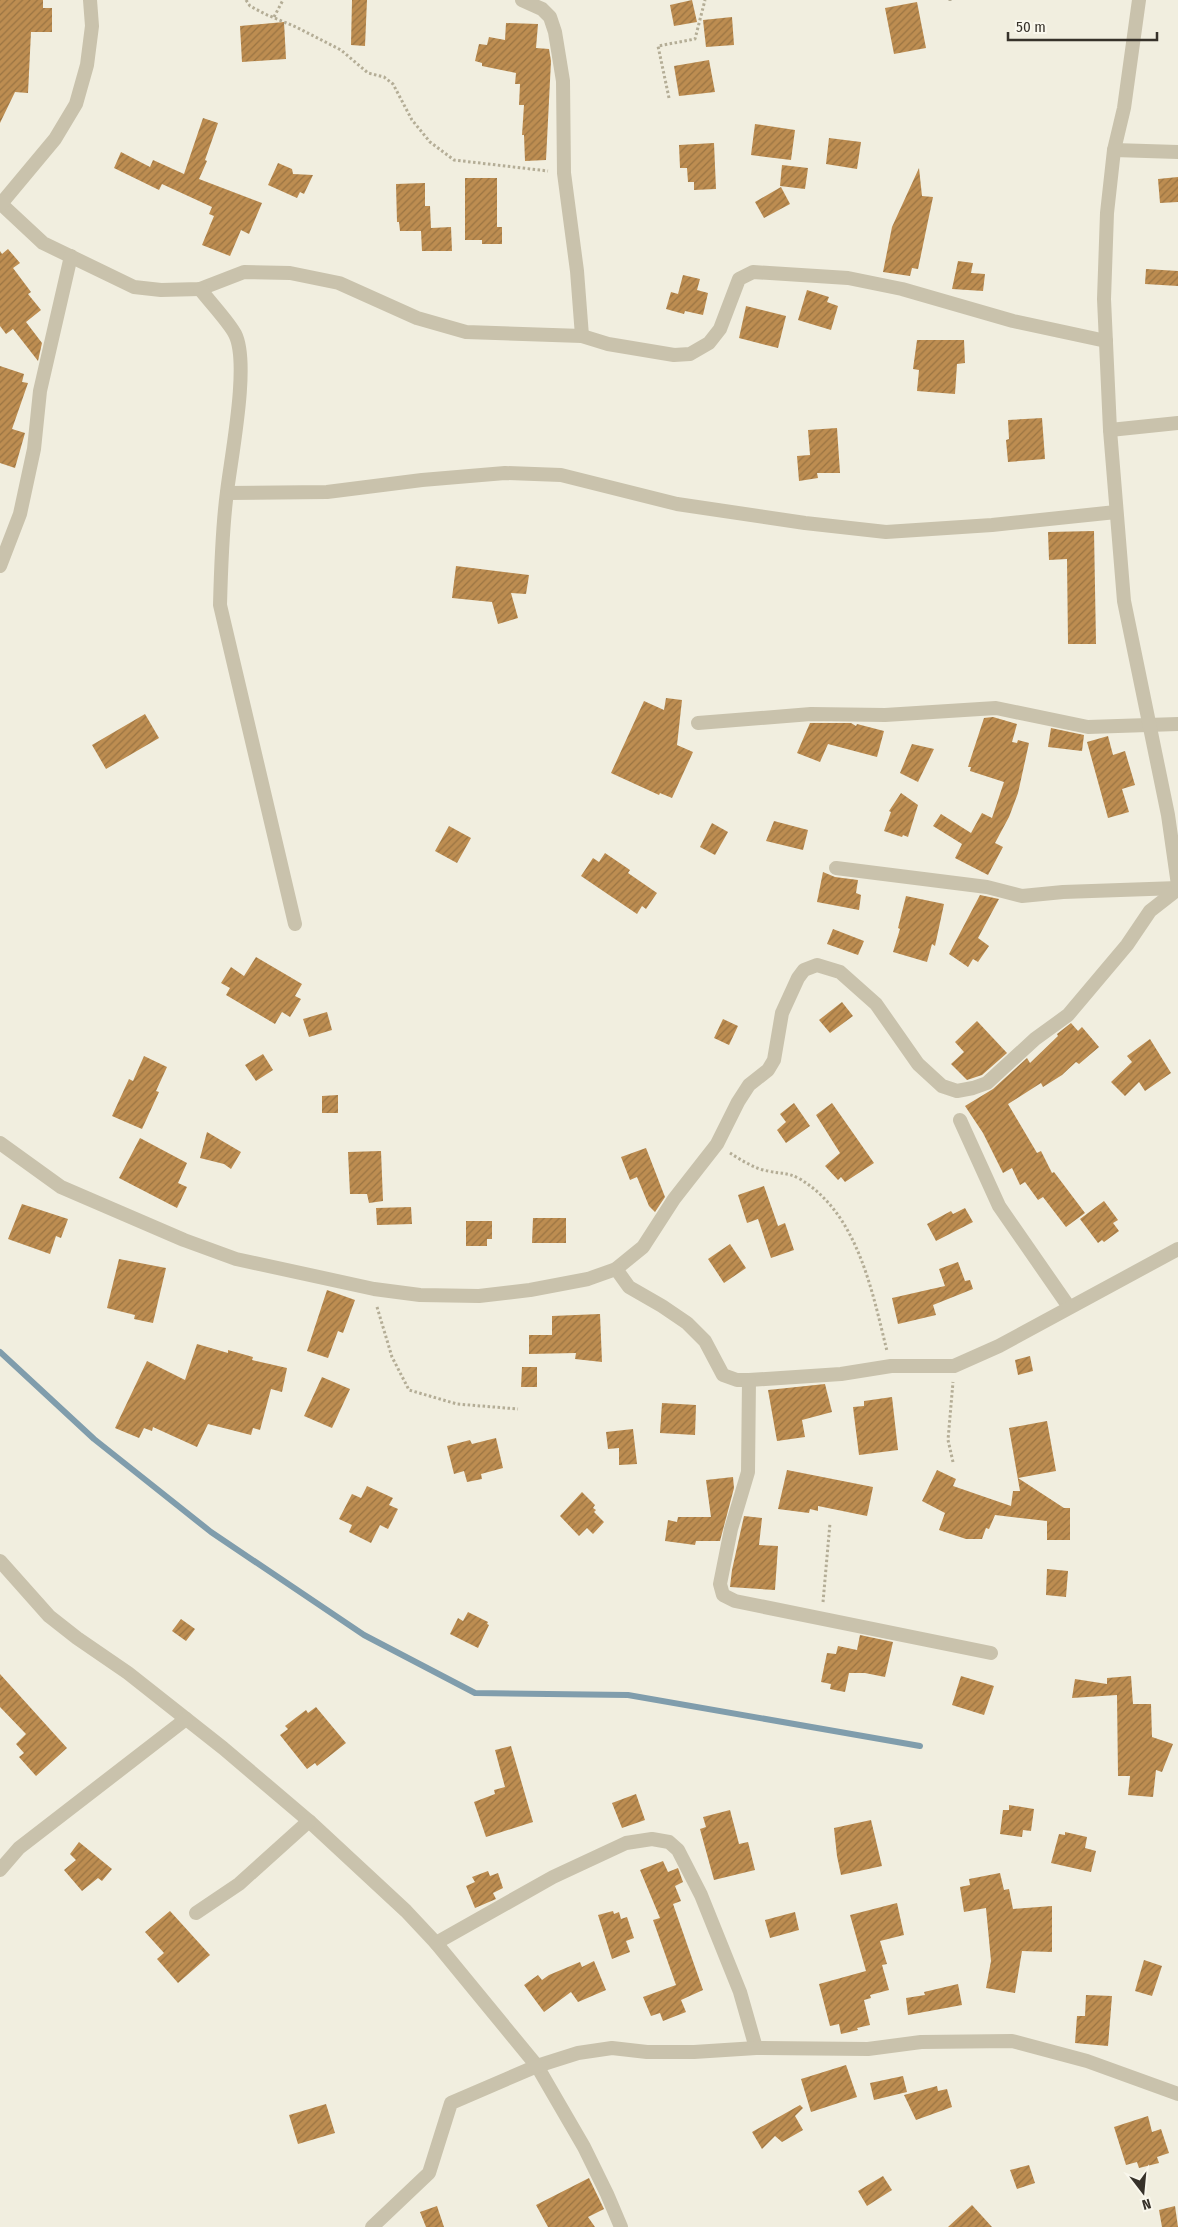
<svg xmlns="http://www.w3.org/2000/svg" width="1178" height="2227" viewBox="0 0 1178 2227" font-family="'Fira Sans Condensed',sans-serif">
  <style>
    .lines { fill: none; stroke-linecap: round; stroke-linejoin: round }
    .stream { stroke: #809dac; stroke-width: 6 }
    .building { fill: url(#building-hatch) }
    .path { stroke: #b4ad96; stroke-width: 3; stroke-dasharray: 2.5 2.5; stroke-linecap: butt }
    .minor { stroke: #c9c2ac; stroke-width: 14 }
    .tertiary { stroke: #c9c2ac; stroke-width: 14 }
  </style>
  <defs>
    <pattern id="building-hatch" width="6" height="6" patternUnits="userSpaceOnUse" patternTransform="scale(1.25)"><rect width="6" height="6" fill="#bd8d51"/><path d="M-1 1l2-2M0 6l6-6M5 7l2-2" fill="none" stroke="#9a7443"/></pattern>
  </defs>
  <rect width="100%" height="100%" fill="#f1eedf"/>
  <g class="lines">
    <polyline class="stream" points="0,1352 94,1439 211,1532 364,1635 475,1693 628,1695 920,1746"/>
  </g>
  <g class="building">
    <polygon points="0,0 43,0 43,8 52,8 52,32 31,32 28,93 15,92 0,123"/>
    <polygon points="352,0 367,0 365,46 351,45"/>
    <polygon points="692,0 697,22 674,26 670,5"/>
    <polygon points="917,2 926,48 894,54 885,8"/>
    <polygon points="732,17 734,45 706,47 703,20"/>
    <polygon points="284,22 286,59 242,62 240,26"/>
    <polygon points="506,23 538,24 536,48 549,49 551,61 546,160 525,161 524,135 522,135 524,105 519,105 520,84 515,84 516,73 482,66 482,63 475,61 479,44 487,45 489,37 505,40"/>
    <polygon points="709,60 715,92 679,96 674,66"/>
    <polygon points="203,118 218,123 205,160 207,161 199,179 262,203 249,234 241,230 230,256 202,245 214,216 209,214 212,207 162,184 159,190 114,168 121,152 150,167 153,160 184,174"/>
    <polygon points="755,124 795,130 791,160 751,155"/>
    <polygon points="829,138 861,142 857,169 826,164"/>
    <polygon points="714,143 716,189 694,190 694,182 688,182 687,168 680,168 679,145"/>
    <polygon points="278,163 292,169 293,174 313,175 304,194 300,192 297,198 268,185"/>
    <polygon points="782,165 808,168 805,189 780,186"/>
    <polygon points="919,168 922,196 933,197 918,269 912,268 910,276 883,272 892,227"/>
    <polygon points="1178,177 1178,202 1160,203 1158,179"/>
    <polygon points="465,178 497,178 497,227 502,227 502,244 482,244 482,240 465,240"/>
    <polygon points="425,183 425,206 430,206 431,228 451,227 452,251 422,251 421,231 400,231 399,222 397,222 396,184"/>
    <polygon points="781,187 790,204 764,218 755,202"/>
    <polygon points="8,249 20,263 13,268 31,292 28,294 41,310 26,322 42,343 38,361 13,329 6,334 0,326 0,251 2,254"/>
    <polygon points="958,261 973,263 971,273 985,274 983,291 952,289"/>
    <polygon points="1146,269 1178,271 1178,286 1145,284"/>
    <polygon points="683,275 700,279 697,290 708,293 703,315 685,311 684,314 666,309 671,292 678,294"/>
    <polygon points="807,290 829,297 827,302 838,306 831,330 798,320"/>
    <polygon points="746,306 786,316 778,348 739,338"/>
    <polygon points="917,340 964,340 965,363 957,364 955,394 917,391 919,370 913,369"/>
    <polygon points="0,366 24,374 22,382 28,383 12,429 25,433 15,468 0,463"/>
    <polygon points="1042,418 1045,459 1008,462 1006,440 1009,439 1008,420"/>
    <polygon points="837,428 840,473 817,473 818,478 799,481 797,456 810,455 808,430"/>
    <polygon points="1094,531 1096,644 1068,644 1067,559 1049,560 1048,532"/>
    <polygon points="456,566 529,575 526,594 511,593 518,618 498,624 492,602 452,598"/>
    <polygon points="666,698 682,700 677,745 693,752 672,798 660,793 659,795 611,773 644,701 664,710"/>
    <polygon points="145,714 159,738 106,769 92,745"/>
    <polygon points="993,717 1017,724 1012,742 1017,743 1018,740 1029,743 1018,793 1009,817 995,843 1003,847 988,875 955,858 962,844 933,826 941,814 971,833 982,813 992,818 1004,782 970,771 971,767 968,767 984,718"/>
    <polygon points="810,723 851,723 856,726 857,724 884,731 877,757 828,744 820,762 797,753"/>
    <polygon points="1051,728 1084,735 1082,751 1048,747"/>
    <polygon points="1108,736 1113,755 1125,751 1135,785 1122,789 1129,812 1108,818 1087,742"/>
    <polygon points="912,744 934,749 918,782 900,773"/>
    <polygon points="901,793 918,805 908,837 903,835 902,837 884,831 891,812 889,811"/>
    <polygon points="774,821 808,830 803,850 766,841"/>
    <polygon points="712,823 728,832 715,855 700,847"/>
    <polygon points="449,826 471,838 457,863 435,851"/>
    <polygon points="605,853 630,870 628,873 657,893 646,909 642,906 637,914 581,876 593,858 599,862"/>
    <polygon points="823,872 835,877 858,880 856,893 861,895 859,910 817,902"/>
    <polygon points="980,895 999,899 978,938 989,946 978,962 973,959 968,967 949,954"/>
    <polygon points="906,896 944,904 935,946 932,944 927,962 893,952 900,929 898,928"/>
    <polygon points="833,929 864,941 858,955 827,944"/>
    <polygon points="256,957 302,984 295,996 301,999 290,1017 282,1012 275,1024 226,995 230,988 221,983 231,967 244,976"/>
    <polygon points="842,1002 853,1016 830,1033 819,1020"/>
    <polygon points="327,1012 332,1030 309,1037 303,1019"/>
    <polygon points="723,1019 738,1026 729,1045 714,1038"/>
    <polygon points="977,1021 1007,1053 982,1075 967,1080 951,1064 964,1052 955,1042"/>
    <polygon points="1071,1023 1078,1031 1082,1027 1099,1047 1079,1064 1076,1062 1062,1075 1043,1087 1041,1083 1008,1104 1037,1153 1041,1151 1052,1173 1054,1172 1085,1213 1066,1227 1043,1197 1038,1200 1025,1182 1020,1185 1012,1168 1003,1173 983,1133 965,1106 993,1089 1027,1058 1030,1063 1058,1036 1057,1034"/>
    <polygon points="1150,1039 1171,1073 1145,1091 1139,1082 1125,1096 1111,1082 1132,1062 1127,1056"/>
    <polygon points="263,1054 273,1070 256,1081 245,1065"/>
    <polygon points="144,1056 167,1067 156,1091 159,1092 142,1129 112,1116 129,1079 133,1081"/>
    <polygon points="338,1095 338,1113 322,1113 322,1096"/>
    <polygon points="794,1103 810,1126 786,1143 777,1130 786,1122 780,1114"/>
    <polygon points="832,1103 874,1163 845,1182 841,1177 838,1180 825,1166 840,1153 816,1115"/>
    <polygon points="207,1132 241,1152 231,1169 224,1164 200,1158"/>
    <polygon points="140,1138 187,1163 178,1183 187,1187 177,1208 119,1178"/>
    <polygon points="646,1148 665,1197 655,1212 649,1206 637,1177 630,1180 621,1157"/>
    <polygon points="381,1151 383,1201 369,1203 367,1194 350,1194 348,1152"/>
    <polygon points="764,1186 778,1226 785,1223 794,1250 771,1258 758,1219 747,1223 738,1195"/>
    <polygon points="1104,1201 1118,1220 1113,1223 1119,1231 1104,1242 1102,1240 1098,1243 1080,1219"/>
    <polygon points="22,1204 68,1219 61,1238 56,1236 50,1254 8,1239"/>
    <polygon points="411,1207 412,1224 377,1225 376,1208"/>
    <polygon points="965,1208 973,1222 936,1241 927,1224 951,1211 953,1214"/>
    <polygon points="533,1218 566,1218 566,1243 532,1243"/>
    <polygon points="466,1221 492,1221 492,1239 487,1239 487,1246 466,1246"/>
    <polygon points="730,1244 746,1268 724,1283 708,1259"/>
    <polygon points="119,1259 166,1268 153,1323 134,1319 135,1315 107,1308"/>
    <polygon points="958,1262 965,1281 970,1280 973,1289 933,1305 936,1315 898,1324 892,1298 945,1286 939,1269"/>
    <polygon points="327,1290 355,1300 343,1333 338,1331 328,1358 307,1351"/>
    <polygon points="600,1314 602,1362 575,1359 576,1353 529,1354 529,1335 552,1335 552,1316"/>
    <polygon points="197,1344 228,1353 228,1350 253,1357 252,1360 287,1368 282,1392 271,1389 260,1430 253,1428 251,1435 208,1424 197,1447 153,1427 152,1431 144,1428 139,1438 115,1428 147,1361 185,1380"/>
    <polygon points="1030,1356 1033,1371 1018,1375 1015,1360"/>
    <polygon points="522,1367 537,1367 537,1387 521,1387"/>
    <polygon points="322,1377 350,1389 332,1428 304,1416"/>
    <polygon points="825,1384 832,1412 802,1420 805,1437 777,1441 768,1390"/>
    <polygon points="892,1397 898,1450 859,1455 853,1407 864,1406 864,1401"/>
    <polygon points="662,1403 696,1405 695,1435 660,1433"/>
    <polygon points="1047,1421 1056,1471 1018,1478 1064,1508 1070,1508 1070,1540 1047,1540 1047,1521 995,1515 989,1529 986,1528 982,1539 966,1539 939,1530 945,1513 922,1501 937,1470 956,1479 953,1486 1011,1506 1013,1491 1020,1491 1009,1428"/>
    <polygon points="633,1429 637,1464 619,1465 619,1448 608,1449 606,1432"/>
    <polygon points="496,1438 503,1468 481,1474 482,1479 467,1482 464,1471 454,1474 447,1446 470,1440 472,1444"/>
    <polygon points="787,1470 873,1487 867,1516 818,1506 818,1511 810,1509 809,1513 778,1509"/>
    <polygon points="733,1477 734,1488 720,1541 696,1541 695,1545 665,1541 668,1520 677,1522 678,1517 711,1517 706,1480"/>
    <polygon points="367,1486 393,1498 389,1505 398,1509 388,1529 380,1525 371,1543 349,1532 352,1525 339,1519 352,1494 361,1498"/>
    <polygon points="582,1492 595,1505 593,1508 596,1510 594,1512 604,1522 593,1534 587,1528 579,1536 560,1516"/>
    <polygon points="744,1516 762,1518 759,1545 778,1546 775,1590 730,1587 732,1570"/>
    <polygon points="1047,1569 1068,1571 1066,1597 1046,1595"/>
    <polygon points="468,1612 488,1622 487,1624 489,1625 478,1648 450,1634 458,1618 463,1621"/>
    <polygon points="181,1619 195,1629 186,1641 172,1631"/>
    <polygon points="860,1635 893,1642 885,1677 865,1673 849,1673 845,1692 830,1689 831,1684 821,1682 827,1653 836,1654 838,1646 857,1650"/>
    <polygon points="0,1674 67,1748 36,1776 19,1757 24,1753 16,1744 26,1734 0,1707"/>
    <polygon points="961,1676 994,1686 984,1715 952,1705"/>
    <polygon points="1131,1676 1133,1704 1151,1704 1152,1737 1173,1744 1162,1772 1156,1770 1153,1797 1128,1795 1130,1776 1118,1776 1117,1695 1072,1698 1075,1679 1107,1684 1107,1678"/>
    <polygon points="316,1707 346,1743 317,1766 315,1763 307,1769 280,1735 288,1729 285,1726 306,1710 308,1713"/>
    <polygon points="511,1746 533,1822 486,1837 474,1802 495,1794 494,1790 505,1787 495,1750"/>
    <polygon points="636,1794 645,1820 622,1828 612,1803"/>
    <polygon points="1009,1805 1034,1809 1031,1831 1023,1830 1022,1837 1000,1834 1003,1810 1009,1810"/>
    <polygon points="730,1810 739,1844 748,1842 755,1870 714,1880 700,1829 706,1827 703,1817"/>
    <polygon points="871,1820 882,1866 841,1875 837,1856 834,1828"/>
    <polygon points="1065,1832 1087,1837 1085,1848 1096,1851 1091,1872 1051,1863 1059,1834 1065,1835"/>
    <polygon points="79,1842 112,1869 102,1881 98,1878 82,1891 64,1870 76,1860 70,1854"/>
    <polygon points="663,1861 668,1872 678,1868 683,1882 675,1886 681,1901 673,1904 703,1990 681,2000 686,2012 663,2021 660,2013 651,2016 643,1997 676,1985 653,1920 660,1918 640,1870"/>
    <polygon points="488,1871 490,1876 498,1873 503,1888 493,1893 496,1899 475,1908 466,1886 475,1882 472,1877"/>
    <polygon points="1000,1873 1004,1890 1009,1889 1013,1909 1052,1906 1052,1952 1022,1951 1015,1993 986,1988 991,1961 986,1908 964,1912 960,1887 970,1885 969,1879"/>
    <polygon points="897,1903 904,1935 880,1941 887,1964 882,1965 889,1990 870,1995 871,1998 864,2000 870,2025 857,2028 858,2030 841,2034 839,2024 830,2026 819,1984 866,1971 850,1915"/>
    <polygon points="170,1911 210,1955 178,1983 157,1959 164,1953 145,1932"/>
    <polygon points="613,1911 614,1914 619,1912 621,1919 627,1917 634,1938 626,1941 630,1952 612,1959 598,1915"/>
    <polygon points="795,1912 799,1930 770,1938 765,1920"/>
    <polygon points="1144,1960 1162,1966 1152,1996 1135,1991"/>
    <polygon points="594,1961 606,1990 578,2002 571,1992 544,2012 524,1985 538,1975 542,1980 549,1975 580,1962 582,1967"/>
    <polygon points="958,1984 962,2005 908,2015 906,1998 925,1995 924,1992"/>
    <polygon points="1086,1995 1112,1996 1108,2046 1075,2043 1077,2016 1085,2016"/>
    <polygon points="846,2065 857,2097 811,2112 801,2079"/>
    <polygon points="903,2076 907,2092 874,2100 870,2083"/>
    <polygon points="937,2086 938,2091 947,2089 952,2107 916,2120 904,2095"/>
    <polygon points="326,2104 335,2133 298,2144 289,2115"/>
    <polygon points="800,2105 803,2108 795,2116 803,2130 782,2142 775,2136 762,2149 752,2132"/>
    <polygon points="1148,2116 1152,2132 1161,2129 1169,2153 1157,2157 1159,2163 1139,2168 1137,2162 1126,2165 1114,2127"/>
    <polygon points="1029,2165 1035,2183 1017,2189 1010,2170"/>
    <polygon points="883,2176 892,2190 867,2206 858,2191"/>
    <polygon points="589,2178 604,2209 588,2217 595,2227 548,2227 536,2205"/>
    <polygon points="972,2205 992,2227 948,2227"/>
    <polygon points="437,2206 444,2227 426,2227 420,2212"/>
    <polygon points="1175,2206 1178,2227 1162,2227 1159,2210"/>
  </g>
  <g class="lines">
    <g class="path">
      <polyline points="246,0 250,6 265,14 296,27 341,50 368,73 384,77 393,84 412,120 430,142 454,160 548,171"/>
      <polyline points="950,1 950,0"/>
      <polyline points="274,17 283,0"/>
      <polyline points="669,98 658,46 695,39 705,0"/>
      <path d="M 730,1153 C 741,1160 755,1169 768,1171 C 781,1174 787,1172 800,1179 C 858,1214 872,1291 887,1351"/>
      <polyline points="377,1307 392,1357 409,1390 457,1404 518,1409"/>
      <polyline points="953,1462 948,1440 953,1382"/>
      <polyline points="823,1602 830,1523"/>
    </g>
    <g class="minor">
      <polyline points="522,0 542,9 550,17 555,32 563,81 564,173 577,271 582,336"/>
      <polyline points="1114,150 1178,152"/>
      <polyline points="1,204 43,243 134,287 161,290 200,289 244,272 290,273 339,283 417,318 466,332 582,336 608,344 674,355 690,354 709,343 720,329 739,279 753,272 848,278 902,289 1013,321 1106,341"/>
      <polyline points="0,205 55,139 76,104 87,65 92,26 90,0"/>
      <path d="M 200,289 C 209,301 229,322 235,334 C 250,363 231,457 227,492 C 222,529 221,567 220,605 L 295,924"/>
      <polyline points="1110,430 1178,423"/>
      <polyline points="227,493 327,492 422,480 505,473 561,475 677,504 805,523 886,532 992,525 1116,512"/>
      <polyline points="0,566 20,514 34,449 40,391 71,256"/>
      <polyline points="698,723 811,714 885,715 996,708 1088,727 1178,724"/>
      <polyline points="836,868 987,887 1022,896 1063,892 1178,888"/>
      <polyline points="960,1120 999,1206 1069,1307"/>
      <polyline points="0,1143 61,1187 184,1240 236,1259 374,1289 420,1295 479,1296 530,1290 588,1279 616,1269 643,1247 674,1199 717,1144 738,1102 749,1085 768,1070 774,1060 782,1013 798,978 804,970 817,965 840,972 876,1004 918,1064 942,1086 957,1091 973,1088 987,1083 1035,1039 1068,1015 1127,945 1150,911 1178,889"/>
      <polyline points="616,1269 629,1287 662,1306 687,1323 705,1341 723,1375 737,1380 749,1380 841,1374 891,1366 954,1366 999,1346 1178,1249"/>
      <polyline points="749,1380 748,1472 731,1529 720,1584 723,1595 735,1601 991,1653"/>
      <polyline points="0,1561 49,1616 77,1638 128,1673 223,1748 309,1821 406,1911 436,1943 537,2066 584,2147 607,2194 621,2227"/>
      <polyline points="0,1870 19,1848 186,1719"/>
      <polyline points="196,1913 239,1884 309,1821"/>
      <polyline points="436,1943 553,1877 626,1843 652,1839 669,1842 678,1850 701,1895 740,1992 756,2048"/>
      <polyline points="372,2227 429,2173 451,2103 537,2066 578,2053 612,2048 647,2052 694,2052 756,2048 868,2049 921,2042 1012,2041 1087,2061 1178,2094"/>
    </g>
    <polyline class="tertiary" points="1139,0 1124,108 1114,150 1107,213 1104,299 1110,430 1124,601 1168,815 1178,885"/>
  </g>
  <g transform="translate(1143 2192) rotate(164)" stroke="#f9f7ec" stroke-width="4" paint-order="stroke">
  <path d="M0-4L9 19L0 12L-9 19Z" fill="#37322a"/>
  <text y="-8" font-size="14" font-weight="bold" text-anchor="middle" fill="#37322a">N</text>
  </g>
  <path d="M1008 32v8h149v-8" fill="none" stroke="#37322a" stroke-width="2.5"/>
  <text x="1016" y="32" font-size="15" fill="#37322a" stroke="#f9f7ec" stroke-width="4" paint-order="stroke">50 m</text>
</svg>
